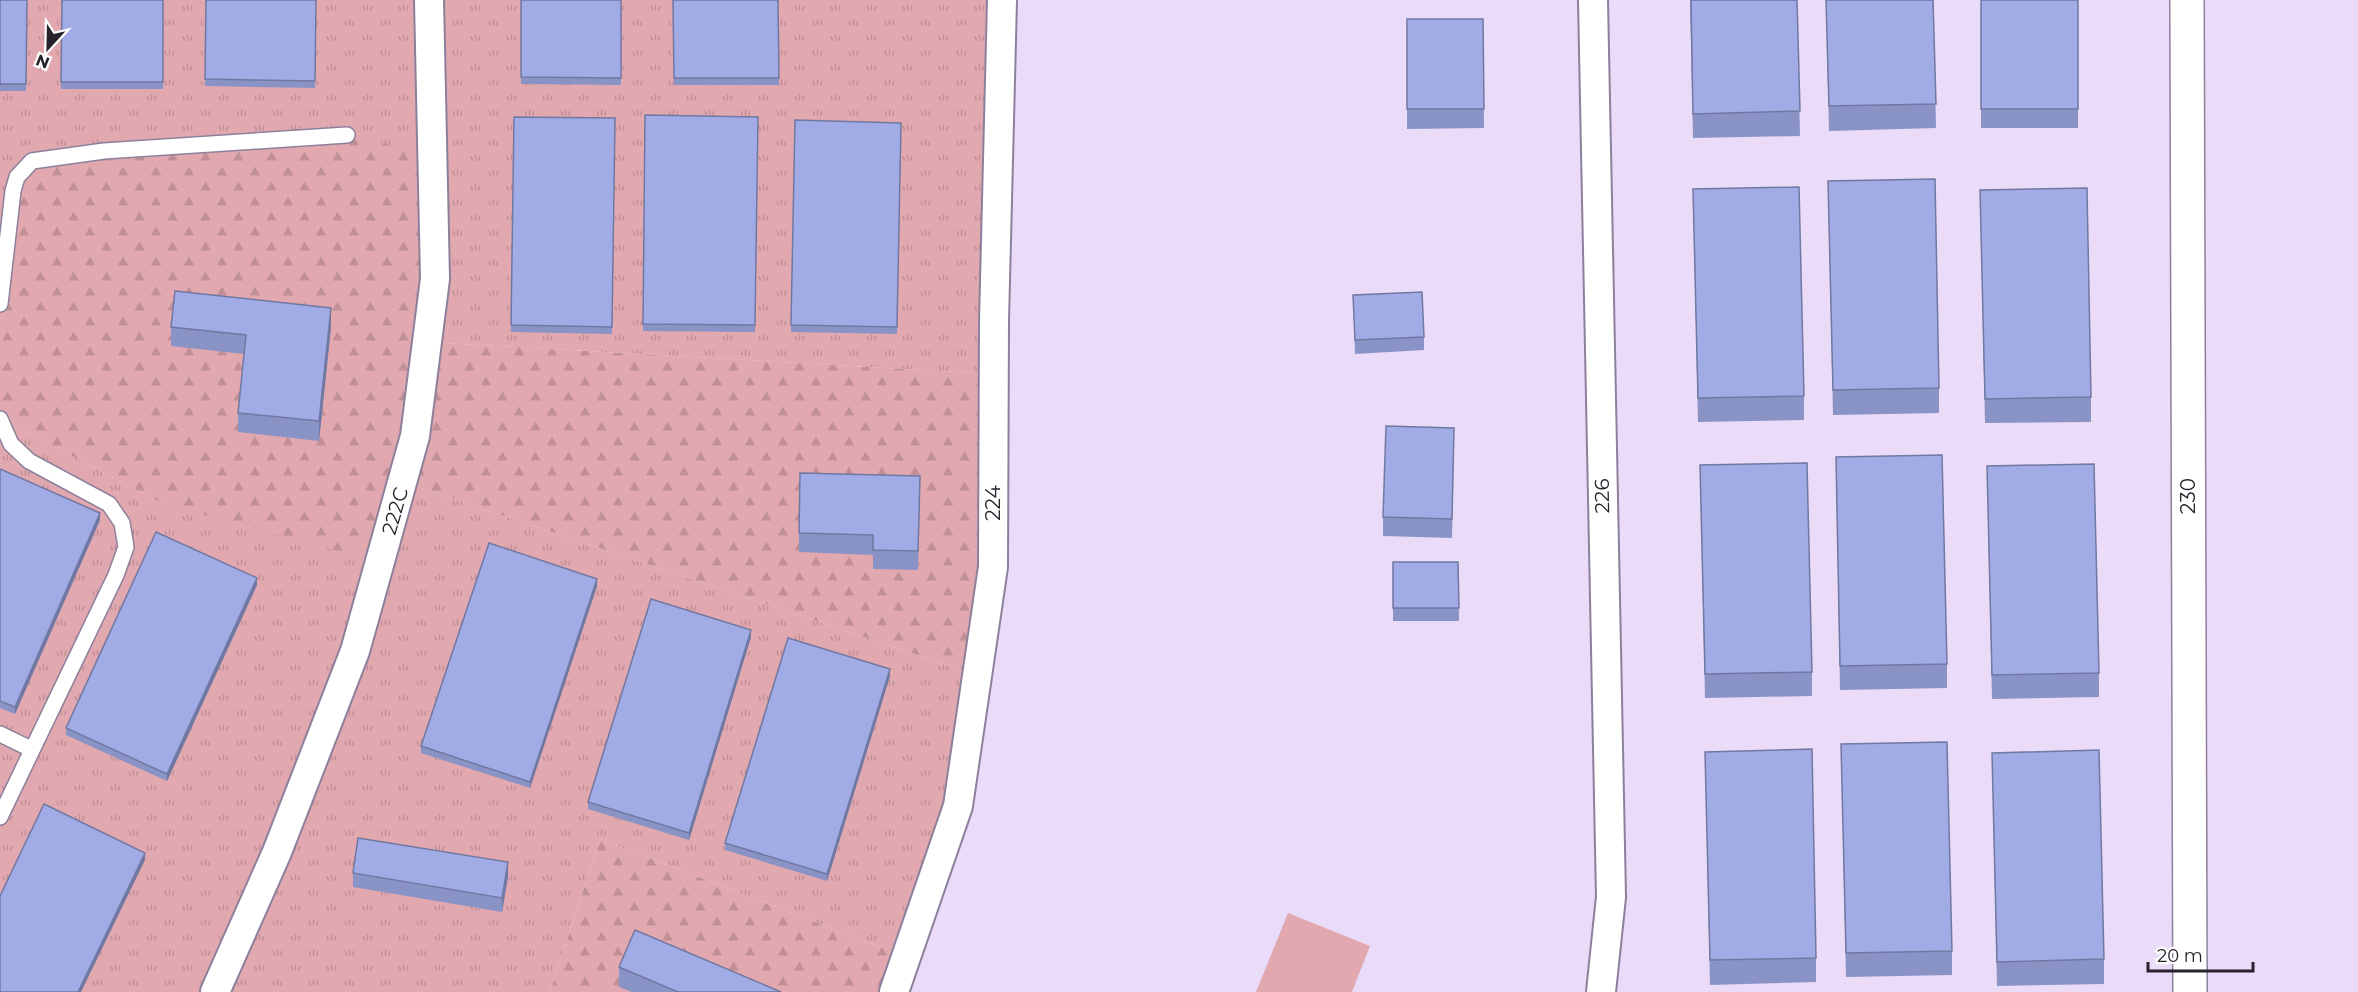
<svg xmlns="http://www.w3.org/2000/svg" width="2358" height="992" viewBox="0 0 2358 992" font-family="Montserrat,sans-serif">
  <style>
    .grass { fill: url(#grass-tufts) }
    .forest { fill: url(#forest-firs) }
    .pitch { fill: #e1a8af }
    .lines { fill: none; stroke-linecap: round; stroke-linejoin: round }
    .lane-casing { stroke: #8d809b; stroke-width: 18 }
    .street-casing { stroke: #8d809b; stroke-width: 32 }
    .secondary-casing { stroke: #8d809b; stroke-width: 36 }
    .lane { stroke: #fff; stroke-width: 15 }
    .street { stroke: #fff; stroke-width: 28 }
    .secondary { stroke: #fff; stroke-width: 33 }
    .wall { fill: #8a93c6 }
    .shaded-wall { fill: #7178a1 }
    .building { fill: #a1abe6; stroke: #7178a1; stroke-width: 1.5 }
    .labels { text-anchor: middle; stroke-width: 4.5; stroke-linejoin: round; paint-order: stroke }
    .street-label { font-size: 20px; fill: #28222d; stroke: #fff }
  </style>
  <defs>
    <pattern id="grass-tufts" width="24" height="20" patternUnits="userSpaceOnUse" patternTransform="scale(1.5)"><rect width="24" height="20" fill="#e1a8af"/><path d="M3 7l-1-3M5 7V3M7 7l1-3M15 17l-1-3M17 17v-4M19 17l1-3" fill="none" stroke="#c19097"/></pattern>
    <pattern id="forest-firs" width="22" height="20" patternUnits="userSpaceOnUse" patternTransform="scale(1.5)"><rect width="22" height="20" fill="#e1a8af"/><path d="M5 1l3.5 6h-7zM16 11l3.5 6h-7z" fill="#c19097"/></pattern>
  </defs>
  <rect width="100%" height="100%" fill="#eadbf9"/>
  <g class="grass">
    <polygon points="0,0 1002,0 994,374 427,342 0,304"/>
    <polygon points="0,418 163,504 403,482 977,675 906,957 600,839 550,992 0,992"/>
  </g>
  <g class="forest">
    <polygon points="347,135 433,155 427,342 994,374 977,675 403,482 380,562 163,504 0,418 0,304 13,191 32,161"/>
    <polygon points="600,839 906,957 894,992 550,992"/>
  </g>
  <polygon class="pitch" points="1288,913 1370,946 1352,992 1256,992"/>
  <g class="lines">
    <g class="lane-casing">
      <g id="lane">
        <polyline points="0,304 13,191 17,177 32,161 104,151 347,135"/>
        <polyline points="0,419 11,444 29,461 109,504 122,523 126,547 116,575 0,817"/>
        <polyline points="0,734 31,749"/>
      </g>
    </g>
    <g class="street-casing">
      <g id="street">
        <polyline points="1593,0 1611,897 1601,992"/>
        <polyline points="215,992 277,852 355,651 415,436 435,279 429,0"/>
        <polyline points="894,992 958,806 993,567 994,321 1002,0"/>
      </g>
    </g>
    <g class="secondary-casing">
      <polyline id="secondary" points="2187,0 2190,992"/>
    </g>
    <use href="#lane" class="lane"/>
    <use href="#street" class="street"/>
    <use href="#secondary" class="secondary"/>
  </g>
  <g class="wall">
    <polygon points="0,0 27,0 26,91 0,91"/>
    <polygon points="62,0 163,0 163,89 61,89"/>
    <polygon points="206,0 316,0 315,88 205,86"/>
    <polygon points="521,0 621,0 621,85 521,84"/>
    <polygon points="673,0 778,0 779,85 674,85"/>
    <polygon points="1690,0 1797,0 1800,136 1693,138"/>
    <polygon points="1826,0 1933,0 1936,128 1829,131"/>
    <rect x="1981" y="0" width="97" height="128"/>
    <polygon points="1407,19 1483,19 1484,128 1407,129"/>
    <polygon points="645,115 758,117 755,332 643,331"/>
    <polygon points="514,117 615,118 612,334 511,332"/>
    <polygon points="795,120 901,123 897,334 791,332"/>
    <polygon points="1828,181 1939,388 1939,413 1833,415"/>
    <polygon points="1693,189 1804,396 1804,420 1698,422"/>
    <polygon points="1980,190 2091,397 2091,422 1985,423"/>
    <polygon points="1353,295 1424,337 1424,350 1355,354"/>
    <polygon points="171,327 331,327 319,441 238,432 238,413 244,354 171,346"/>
    <polygon points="1454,447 1452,538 1383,536 1383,517"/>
    <polygon points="1836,457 1947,664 1947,688 1840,690"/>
    <polygon points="1700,465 1812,672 1812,696 1705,698"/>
    <polygon points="1987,466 2099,673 2099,697 1992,699"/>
    <polygon points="0,469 100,520 15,714 0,708"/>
    <polygon points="920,496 918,570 873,569 873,555 799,552 799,533"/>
    <polygon points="1393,562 1458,562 1459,621 1393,621"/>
    <polygon points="257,585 167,781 66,735 66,728"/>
    <polygon points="597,586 530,788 421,753 421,746"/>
    <polygon points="751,637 689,840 588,809 588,802"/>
    <polygon points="890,676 827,881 725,850 725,843"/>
    <polygon points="1841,744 1952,951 1952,975 1846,977"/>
    <polygon points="1705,752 1816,958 1816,982 1710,985"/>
    <polygon points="1992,753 2104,959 2104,984 1997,986"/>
    <polygon points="353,873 508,876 502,912 353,887"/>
    <polygon points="619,967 781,992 632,992 619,987"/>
  </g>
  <g class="shaded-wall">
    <polygon points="331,308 331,327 319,441 319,421"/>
    <polygon points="100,513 100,520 15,714 15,707"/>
    <polygon points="257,578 257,585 167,781 167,774"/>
    <polygon points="597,579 597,586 530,788 530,782"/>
    <polygon points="751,630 751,637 689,840 689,833"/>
    <polygon points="890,669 890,676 827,881 827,874"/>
    <polygon points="145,853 145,860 81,992 78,992"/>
    <polygon points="508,862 508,876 502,912 502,898"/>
  </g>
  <g class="building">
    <polygon points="0,0 27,0 26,84 0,84"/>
    <polygon points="62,0 163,0 163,82 61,82"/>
    <polygon points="206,0 316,0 315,81 205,79"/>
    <polygon points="521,0 621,0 621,78 521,77"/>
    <polygon points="673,0 778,0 779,78 674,78"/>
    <polygon points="1691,0 1797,0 1800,111 1693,114"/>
    <polygon points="1826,0 1933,0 1936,104 1829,106"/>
    <rect x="1981" y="0" width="97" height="109"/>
    <polygon points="1407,19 1483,19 1484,109 1407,109"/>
    <polygon points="645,115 758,117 755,325 643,324"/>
    <polygon points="514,117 615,118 612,327 511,325"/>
    <polygon points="795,120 901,123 897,327 791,325"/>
    <polygon points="1935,179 1939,388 1833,390 1828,181"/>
    <polygon points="1799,187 1804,396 1698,398 1693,189"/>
    <polygon points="2087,188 2091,397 1985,399 1980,190"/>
    <polygon points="175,291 331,308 319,421 238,413 246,335 171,327"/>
    <polygon points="1422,292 1424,337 1355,340 1353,295"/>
    <polygon points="1386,426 1454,428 1452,519 1383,517"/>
    <polygon points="1942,455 1947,664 1840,666 1836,457"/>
    <polygon points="1807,463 1812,672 1705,674 1700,465"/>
    <polygon points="2094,464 2099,673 1992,675 1987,466"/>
    <polygon points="0,469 100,513 15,707 0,701"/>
    <polygon points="800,473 920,476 918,551 873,550 873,535 799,533"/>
    <polygon points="156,532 257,578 167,774 66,728"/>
    <polygon points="489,543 597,579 530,782 421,746"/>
    <polygon points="1393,562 1458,562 1459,608 1393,608"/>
    <polygon points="651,599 751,630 689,833 588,802"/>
    <polygon points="788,638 890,669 827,874 725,843"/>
    <polygon points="1947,742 1952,951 1846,953 1841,744"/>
    <polygon points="1812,749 1816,958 1710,960 1705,752"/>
    <polygon points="2099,750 2104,959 1997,962 1992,753"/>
    <polygon points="44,804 145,853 78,992 0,992 0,896"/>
    <polygon points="358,838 508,862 502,898 353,873"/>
    <polygon points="635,930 781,992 678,992 619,967"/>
  </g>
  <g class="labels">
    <g class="street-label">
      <text transform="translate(1602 496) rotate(-91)" y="7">226</text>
      <text transform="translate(2188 496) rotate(-90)" y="7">230</text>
      <text transform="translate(993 503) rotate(-90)" y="7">224</text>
      <text transform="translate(395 511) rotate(-74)" y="7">222C</text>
    </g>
  </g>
  <g transform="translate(48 48) rotate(202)" stroke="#ffffff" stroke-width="4.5" paint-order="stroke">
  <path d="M0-4.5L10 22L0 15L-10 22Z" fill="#28222d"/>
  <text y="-9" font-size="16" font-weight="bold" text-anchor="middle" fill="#28222d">N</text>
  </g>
  <path d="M2148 962v9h105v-9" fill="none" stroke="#28222d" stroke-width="3"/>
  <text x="2157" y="962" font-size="18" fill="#28222d" stroke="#ffffff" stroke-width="4.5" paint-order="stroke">20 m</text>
</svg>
